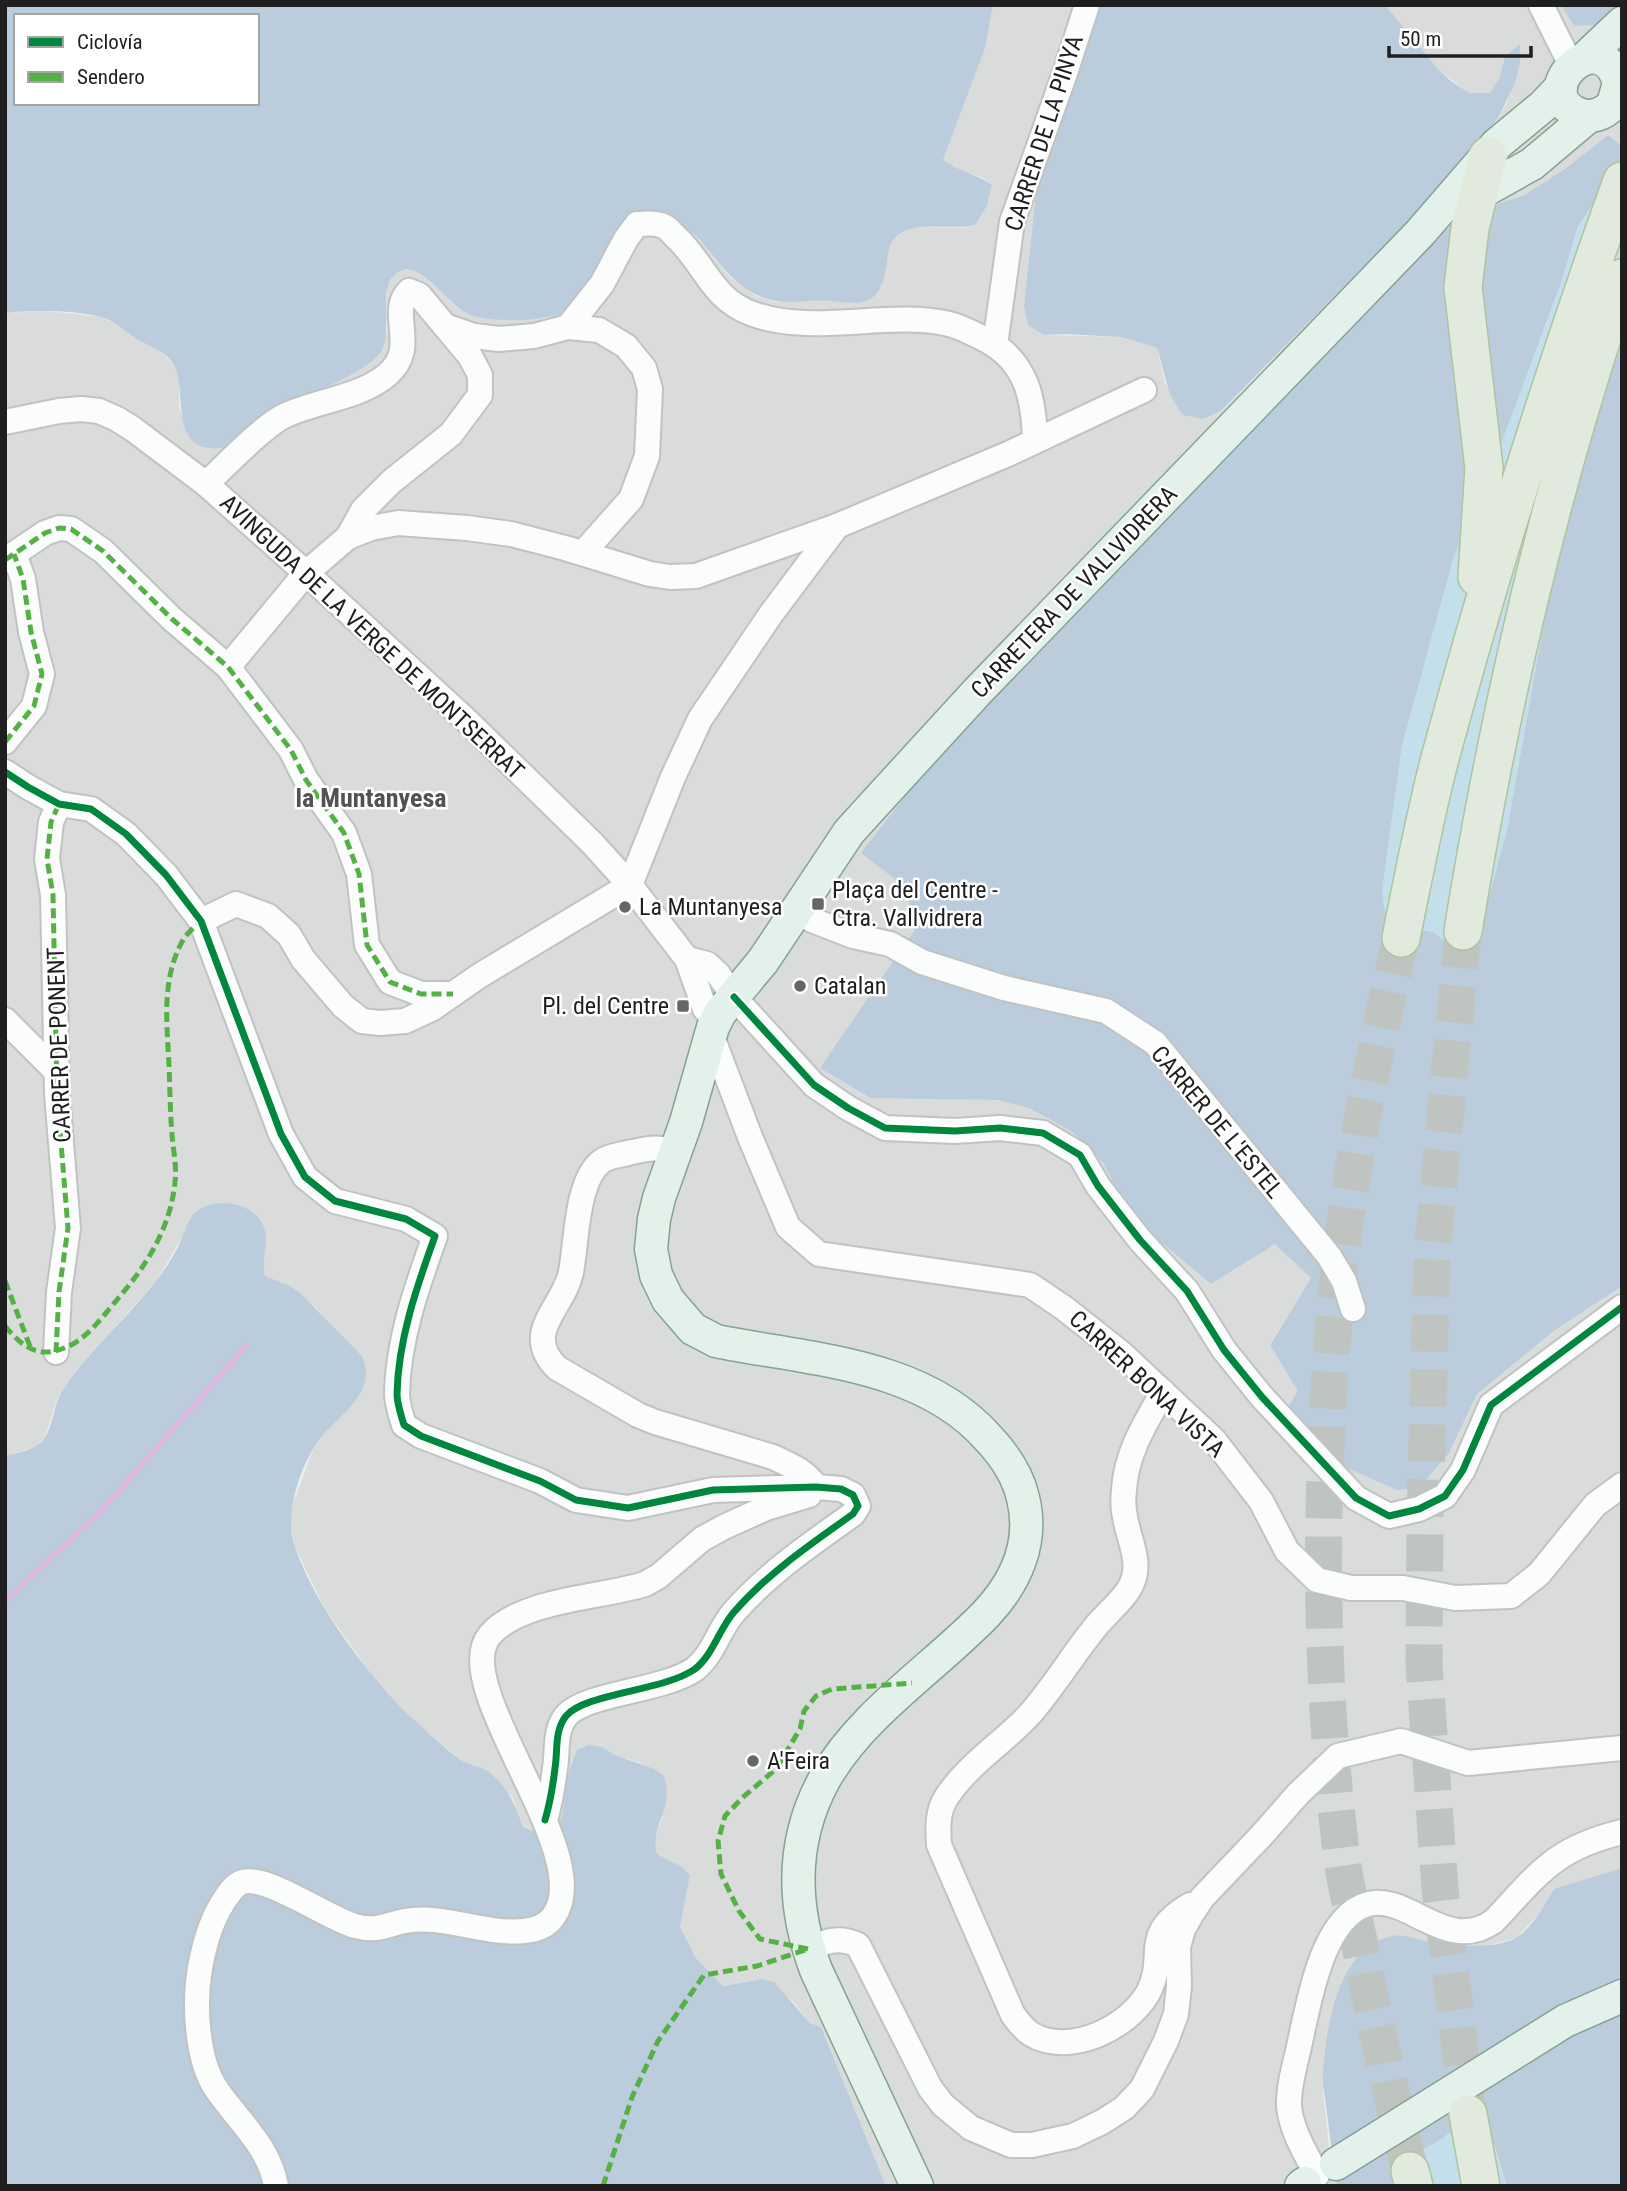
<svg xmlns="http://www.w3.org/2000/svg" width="1627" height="2191" viewBox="0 0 1627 2191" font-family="'Roboto Condensed',sans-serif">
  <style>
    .residential { fill: #d9dcda }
    .grass { fill: #c4dfec }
    .forest { fill: #bbccdc; fill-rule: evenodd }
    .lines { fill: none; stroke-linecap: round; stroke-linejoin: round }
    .stream { stroke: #e2b8e0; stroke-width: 5 }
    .highway-tunnel { stroke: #bfc4c1; stroke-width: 37; stroke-dasharray: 37 18; stroke-linecap: butt }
    .minor-casing { stroke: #c0c3c1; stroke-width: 28 }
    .major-casing { stroke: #83a394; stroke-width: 35 }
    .highway-casing { stroke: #aec49c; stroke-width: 40 }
    .minor { stroke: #fbfcfc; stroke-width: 24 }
    .major { stroke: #e4f1ea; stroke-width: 32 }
    .highway { stroke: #e2eade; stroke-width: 37 }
    .quiet { stroke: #55b145; stroke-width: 5; stroke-dasharray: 10 5; stroke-linecap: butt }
    .cycleway-casing { stroke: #fff; stroke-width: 11 }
    .cycleway { stroke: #00873e; stroke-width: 7 }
    .poi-dot { fill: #656766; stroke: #fff; stroke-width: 2.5 }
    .labels { text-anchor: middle; stroke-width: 5; stroke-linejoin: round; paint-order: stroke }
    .street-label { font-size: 24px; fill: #1f1f1f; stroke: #fff }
    .poi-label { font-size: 24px; fill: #1f1f1f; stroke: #fff; text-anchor: start }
    .neighbourhood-label { font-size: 26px; font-weight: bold; fill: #525252; stroke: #fff }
  </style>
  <rect width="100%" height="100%" fill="#e7edea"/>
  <polygon class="residential" points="993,5 1099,5 1038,173 1024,306 1028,324 1044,335 1121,337 1157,348 1165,384 1203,419 1222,411 1434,195 1498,118 1508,100 1520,45 1505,57 1500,76 1490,93 1469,93 1438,69 1385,5 1561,5 1574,26 1593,25 1622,47 1622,146 1608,135 1566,168 1525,195 1491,206 862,853 896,880 915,914 914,931 821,1068 950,1098 997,1100 1029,1108 1071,1131 1104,1164 1122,1202 1275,1243 1311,1278 1270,1344 1419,1488 1449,1453 1477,1394 1554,1331 1622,1286 1622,1868 1555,1889 1538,1915 1516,1938 1481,1947 1431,1943 1397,1936 1382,1939 1368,1946 1323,2091 1329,2148 1337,2186 886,2186 821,2027 810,2023 794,2002 761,1979 723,1986 696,1958 680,1927 690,1875 681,1866 657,1854 653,1841 663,1817 641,1763 615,1755 602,1747 566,1802 562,1817 543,1834 523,1826 513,1798 486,1770 464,1762 419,1725 374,1678 324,1607 295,1547 290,1521 292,1507 315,1445 359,1395 362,1356 341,1337 316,1308 288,1285 265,1276 262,1264 265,1251 182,1237 155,1283 90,1354 64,1388 57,1400 44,1439 34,1448 5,1455 5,313 47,311 102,317 158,349 174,365 179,375 179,407 185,427 256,424 272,408 313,391 388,331 385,309 388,287 393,277 401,271 412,269 421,272 451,302 470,314 480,317 501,320 545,318 566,314 659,215 696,236 729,276 756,296 776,302 821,300 854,302 881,287 890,242 897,234 906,229 918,227 963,228 975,225 987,206 992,185 983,178 952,166 943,160 981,58"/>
  <g class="grass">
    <polygon points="1598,196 1622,197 1622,344 1596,412 1546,611 1507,830 1480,930 1469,945 1449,944 1433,932 1394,930 1385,911 1382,891 1402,746 1454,556 1504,436 1578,226"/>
    <polygon points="1478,2113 1488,2125 1507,2186 1393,2186 1390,2167 1437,2142"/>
  </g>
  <g class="forest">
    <path d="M 5,5 L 993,5 L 985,48 L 943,160 C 958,171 977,174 992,185 L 987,206 L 975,225 C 947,232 894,213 888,254 C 886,267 885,284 876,294 C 865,307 845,302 830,301 C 811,299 790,305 772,300 C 744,294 727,273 710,252 C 705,247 701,240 696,236 C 685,227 670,222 659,215 L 576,309 C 551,321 497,324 471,315 C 448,306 423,263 403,270 C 372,282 396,331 380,353 C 369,368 334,383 317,392 L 313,391 C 300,396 286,401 274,407 C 255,418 243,446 220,448 C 165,453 190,386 172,362 C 163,350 149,346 137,339 C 126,332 113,320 101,317 C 75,310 32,310 5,313 ZM 16,16 L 257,16 L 257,103 L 16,103 Z"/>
    <path d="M 1099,5 L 1385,5 L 1438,69 L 1452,82 L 1470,93 L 1490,93 L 1500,76 L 1505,57 L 1520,44 L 1520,63 L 1515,83 L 1498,118 L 1434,195 L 1221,411 L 1203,419 L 1183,415 C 1165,392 1166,375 1157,348 L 1121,337 L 1064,334 L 1044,335 L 1028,325 L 1024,306 L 1038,173 Z"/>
    <polygon points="1561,5 1622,5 1622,47 1593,25 1574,26"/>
    <polygon points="1608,135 1622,146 1622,197 1598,197 1578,226 1560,285 1504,436 1454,556 1402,746 1382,891 1385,911 1394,930 1413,929 1433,932 1449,944 1469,945 1480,930 1507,830 1546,611 1596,412 1622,344 1622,1286 1554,1331 1477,1394 1449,1453 1419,1488 1397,1490 1345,1467 1288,1407 1298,1391 1270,1345 1311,1278 1275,1244 1211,1284 1149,1232 1122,1202 1104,1164 1071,1131 1029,1108 997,1100 871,1098 820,1068 914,931 915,914 896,880 861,853 933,760 1439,233 1491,206 1525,195 1566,168"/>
    <path d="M 220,1203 C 244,1203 267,1214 266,1242 C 265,1254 262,1264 265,1276 L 288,1285 L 300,1293 L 362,1356 C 379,1394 336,1416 317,1443 C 299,1469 285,1514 294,1544 C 314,1606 373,1683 421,1726 C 434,1738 447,1750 461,1760 C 469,1765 478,1766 486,1770 C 506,1784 516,1805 523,1827 L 543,1834 L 562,1817 L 568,1775 L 577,1750 L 589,1745 L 602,1747 L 615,1755 L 654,1769 L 664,1776 C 675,1810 649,1825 657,1854 L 681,1866 L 690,1875 L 680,1927 L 696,1958 L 723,1986 L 762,1979 L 774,1982 L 810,2023 L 821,2027 L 886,2186 L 5,2186 L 5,1455 C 18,1453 36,1450 44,1439 C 54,1425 53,1405 63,1390 C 96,1339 148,1303 177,1249 C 190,1224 186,1207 220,1203 Z"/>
    <path d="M 1622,1868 L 1622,2186 L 1507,2186 L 1488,2125 L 1478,2113 L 1437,2142 L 1390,2167 L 1393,2186 L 1337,2186 C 1332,2159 1330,2133 1326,2106 C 1325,2095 1322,2085 1323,2074 C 1326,2028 1337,1946 1393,1936 C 1405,1934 1418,1940 1430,1942 C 1453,1946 1499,1950 1519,1936 C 1535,1924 1544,1905 1554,1889 Z"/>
  </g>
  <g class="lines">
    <polyline class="stream" points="5,1601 101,1511 246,1346"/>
    <g class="highway-tunnel">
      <polyline points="1463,931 1432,1255 1425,1519 1424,1665 1440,1889 1468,2114"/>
      <path d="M 1401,938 C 1370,1071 1341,1208 1332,1346 C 1319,1516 1320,1689 1342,1859 C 1346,1890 1355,1920 1361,1951 C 1375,2025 1392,2098 1410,2171"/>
    </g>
    <g class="minor-casing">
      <g id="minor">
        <polyline points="1541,5 1571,65"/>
        <polyline points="448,327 474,336 499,339 534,336 568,327 599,330 626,346 644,368 650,389 647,456 631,499 583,553"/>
        <path d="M 568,327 L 602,284 L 626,239 L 637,224 C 645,224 655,222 663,226 C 669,228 674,236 679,240 C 706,267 713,300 753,314 C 814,336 887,310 949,324 C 962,327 976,335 988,341 C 1027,363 1034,399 1035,441"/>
        <polyline points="995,345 1012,222 1065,73 1087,5"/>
        <polyline points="5,422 59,411 81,409 99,411 117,419 133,429 206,484 306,573 465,719 592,843 630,885 687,959 705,1009 716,1020"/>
        <path d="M 206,484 C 225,466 260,429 282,417 C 315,400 358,399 387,375 C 420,347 387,313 409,291 L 419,295 L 470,356 L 480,375 L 480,395 L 451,434 L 392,481 L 363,510 L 348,537 L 306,573 L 228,667"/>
        <polyline points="348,537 371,528 398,523 467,528 511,534 565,548 650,574 670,577 696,576 837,526 1008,454 1144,390"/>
        <polyline points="5,560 45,533 59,528 71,529 103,551 172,619 228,667 291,750 306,780 344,833 359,874 367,945 390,982 421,994 453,994"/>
        <polyline points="5,742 34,706 42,674 31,632 23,579 14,554"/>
        <path d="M 5,772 L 28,787 L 59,804 L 91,809 L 126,834 L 166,875 L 201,921 L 281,1134 L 305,1177 L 335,1201 L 406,1219 L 435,1236 C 417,1286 398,1340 397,1394 C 397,1404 401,1415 404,1425 L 421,1436 L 540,1481 L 576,1500 L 628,1508 L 713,1490 L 816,1487 L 841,1489 L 853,1495 L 858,1506 L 853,1514 C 811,1544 768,1573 734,1612 C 719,1629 713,1655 695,1669 C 664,1691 585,1693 566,1716 C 554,1731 558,1751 555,1768 C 553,1785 550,1803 545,1820"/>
        <polyline points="797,909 812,920 853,936 890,944 922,962 1004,988 1106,1011 1155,1043 1329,1256 1344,1281 1353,1309"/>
        <polyline points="201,921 236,904 268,916 289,935 303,959 343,1006 362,1021 380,1023 405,1021 433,1008 479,976 630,885 673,777 700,719 771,614 837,526"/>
        <polyline points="687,959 707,964 718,974 734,997 814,1085 848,1108 885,1128 955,1131 1000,1128 1043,1133 1080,1155 1098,1186 1140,1240 1187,1291 1224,1350 1262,1397 1356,1498 1389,1516 1419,1509 1445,1496 1463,1470 1491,1405 1622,1307"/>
        <polyline points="5,1020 56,1071"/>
        <polyline points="711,1034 750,1137 788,1227 819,1254 1030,1285 1064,1308 1122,1354 1214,1440 1261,1501 1287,1551 1317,1580 1351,1588 1403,1588 1455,1598 1511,1596 1539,1574 1595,1505 1622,1485"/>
        <path d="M 675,1151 C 658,1146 645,1149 628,1153 C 620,1155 609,1156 602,1161 C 576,1180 577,1241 571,1272 C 564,1308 521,1332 557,1368 L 638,1415 L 655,1422 L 773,1457 C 790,1465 806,1471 816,1487"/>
        <polyline points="56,1352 59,1292 68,1228 57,1094 53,895 47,859 51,822 59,804"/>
        <path d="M 1163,1392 C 1145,1424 1126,1453 1124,1490 C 1123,1499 1123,1509 1125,1517 C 1129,1542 1144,1565 1129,1589 C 1121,1602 1107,1613 1097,1625 C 1073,1654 1054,1687 1029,1715 C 1003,1743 967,1765 946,1798 C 937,1812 938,1829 939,1845 L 1013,2015 C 1018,2021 1024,2030 1031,2034 C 1069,2057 1128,2028 1148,1993 C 1168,1955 1139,1935 1190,1905"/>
        <path d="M 808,1949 C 827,1941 839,1936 858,1945 L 930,2088 L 943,2105 L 971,2128 L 1011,2145 L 1032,2145 L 1073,2136 L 1102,2122 L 1124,2108 L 1142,2089 L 1166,2041 L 1176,2014 L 1179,1986 L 1178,1947 L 1183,1929 L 1191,1915 L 1202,1898 L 1262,1835 L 1298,1794 L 1338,1756 L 1401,1741 L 1468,1763 L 1622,1748"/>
        <path d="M 1317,2175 C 1306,2154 1291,2130 1289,2106 C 1288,2086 1296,2062 1300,2042 C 1309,2002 1322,1917 1368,1904 C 1408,1893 1447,1955 1494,1921 C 1539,1873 1555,1848 1622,1832"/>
        <path d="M 276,2186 C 269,2146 239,2122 217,2090 C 196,2060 194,2003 200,1968 C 204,1946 210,1923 222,1904 C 227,1896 232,1887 240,1883 C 262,1871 328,1919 355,1926 C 377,1932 385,1925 405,1921 C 445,1914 484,1935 524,1931 C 535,1930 546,1927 553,1917 C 600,1857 446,1686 490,1635 C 521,1599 601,1598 645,1584 L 659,1576 L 702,1539 L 724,1527 L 766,1508 L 809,1495"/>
      </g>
    </g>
    <g class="major-casing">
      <g id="major">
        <polyline points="1584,59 1622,23"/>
        <path d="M 1619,82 C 1599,20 1527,93 1579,114 C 1592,119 1604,114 1613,104 L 1622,72"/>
        <polyline points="1464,202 1532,164 1589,116"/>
        <polyline points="1336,2164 1565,2021 1622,1996"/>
        <path d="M 917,2186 L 816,1970 C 792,1906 791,1841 824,1780 C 861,1714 934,1668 986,1614 C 1016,1582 1034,1542 1023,1498 C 1018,1476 1005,1456 989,1439 C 923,1363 810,1360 716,1341 L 693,1329 L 668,1300 L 656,1275 L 651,1249 L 654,1219 L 659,1198 L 686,1122 L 713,1027 L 720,1013 L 763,961 L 849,832 L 879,799 L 977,692 L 1420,233 L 1497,144 L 1543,106 L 1561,87"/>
        <polyline points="1301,2186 1305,2183"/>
      </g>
    </g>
    <g class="highway-casing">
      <g id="highway">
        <polyline points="1477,577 1484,468 1463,287 1470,228 1488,156"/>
        <path d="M 1463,931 C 1499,710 1549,490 1622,278"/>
        <path d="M 1401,938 C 1413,879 1424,820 1439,762 C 1492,566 1553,372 1622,181"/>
        <polyline points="1468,2114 1481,2186"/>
        <polyline points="1410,2171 1414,2186"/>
      </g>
    </g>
    <use href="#minor" class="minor"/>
    <use href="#major" class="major"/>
    <use href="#highway" class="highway"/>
    <g class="quiet">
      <polyline points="5,560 45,533 59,528 71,529 103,551 172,619 228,667 291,750 306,780 344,833 359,874 367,945 390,982 421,994 453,994"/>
      <polyline points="5,742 34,706 42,674 31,632 23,579 14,554"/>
      <polyline points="5,1281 31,1349"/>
      <path d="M 5,1326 C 26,1351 42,1360 73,1344 C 92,1333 107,1311 121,1295 C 149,1262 171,1225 175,1182 C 177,1166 173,1149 172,1134 C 170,1111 170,1088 169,1065 C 167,1023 161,979 183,940 C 187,933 195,927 201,921"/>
      <polyline points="56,1352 59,1292 68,1228 57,1094 53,895 47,859 51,822 59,804"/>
      <polyline points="808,1949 760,1939 739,1911 721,1874 718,1841 725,1816 742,1798 776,1769 800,1729 804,1711 816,1696 832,1689 912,1683"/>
      <polyline points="603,2186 632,2097 658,2041 704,1975 757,1966 808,1949"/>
    </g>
    <g class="cycleway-casing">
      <g id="cycleway">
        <path d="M 5,772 L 28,787 L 59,804 L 91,809 L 126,834 L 166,875 L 201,921 L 281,1134 L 305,1177 L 335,1201 L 406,1219 L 435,1236 C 417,1286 398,1340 397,1394 C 397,1404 401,1415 404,1425 L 421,1436 L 540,1481 L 576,1500 L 628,1508 L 713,1490 L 816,1487 L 841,1489 L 853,1495 L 858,1506 L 853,1514 C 811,1544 768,1573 734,1612 C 719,1629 713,1655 695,1669 C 664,1691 585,1693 566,1716 C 554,1731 558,1751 555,1768 C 553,1785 550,1803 545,1820"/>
        <polyline points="734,997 814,1085 848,1108 885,1128 955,1131 1000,1128 1043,1133 1080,1155 1098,1186 1140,1240 1187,1291 1224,1350 1262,1397 1356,1498 1389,1516 1419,1509 1445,1496 1463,1470 1491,1405 1622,1307"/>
      </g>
    </g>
    <use href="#cycleway" class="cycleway"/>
  </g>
  <g class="poi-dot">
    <rect x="811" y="897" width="14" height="14" rx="3.5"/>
    <circle cx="625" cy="907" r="7"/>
    <circle cx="800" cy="986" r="7"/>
    <rect x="676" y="999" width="14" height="14" rx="3.5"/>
    <circle cx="753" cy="1761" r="7"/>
  </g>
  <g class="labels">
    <g class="street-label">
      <text transform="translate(1044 133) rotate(-72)" y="8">CARRER DE LA PINYA</text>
      <text transform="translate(1074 592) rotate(-46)" y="8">CARRETERA DE VALLVIDRERA</text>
      <text transform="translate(372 637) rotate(43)" y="8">AVINGUDA DE LA VERGE DE MONTSERRAT</text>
      <text transform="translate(59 1045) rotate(-92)" y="8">CARRER DE PONENT</text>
      <text transform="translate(1217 1122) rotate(50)" y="8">CARRER DE L'ESTEL</text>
      <text transform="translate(1147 1384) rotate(43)" y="8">CARRER BONA VISTA</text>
    </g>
    <g class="poi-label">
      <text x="832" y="898">Plaça del Centre -<tspan x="832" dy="28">Ctra. Vallvidrera</tspan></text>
      <text x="639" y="915">La Muntanyesa</text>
      <text x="814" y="994">Catalan</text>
      <text x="669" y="1014" text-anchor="end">Pl. del Centre</text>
      <text x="767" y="1769">A'Feira</text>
    </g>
    <g class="neighbourhood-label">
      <text x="371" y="807">la Muntanyesa</text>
    </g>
  </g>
  <rect width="1627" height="2191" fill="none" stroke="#1f1f1f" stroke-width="14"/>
  <rect x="14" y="14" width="245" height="91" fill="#ffffff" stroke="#a5a5a5" stroke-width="2"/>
  <rect x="28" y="37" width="35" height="10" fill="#00873e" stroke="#a5a5a5" stroke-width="2"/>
  <text x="77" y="49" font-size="21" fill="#1f1f1f">Ciclovía</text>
  <rect x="28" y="72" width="35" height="10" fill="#55b145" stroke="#a5a5a5" stroke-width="2"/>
  <text x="77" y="84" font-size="21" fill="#1f1f1f">Sendero</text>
  <path d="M1389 46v10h142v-10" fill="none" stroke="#1f1f1f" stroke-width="3.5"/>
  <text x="1400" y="46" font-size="21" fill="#1f1f1f" stroke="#ffffff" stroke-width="5" paint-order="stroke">50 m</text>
</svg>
